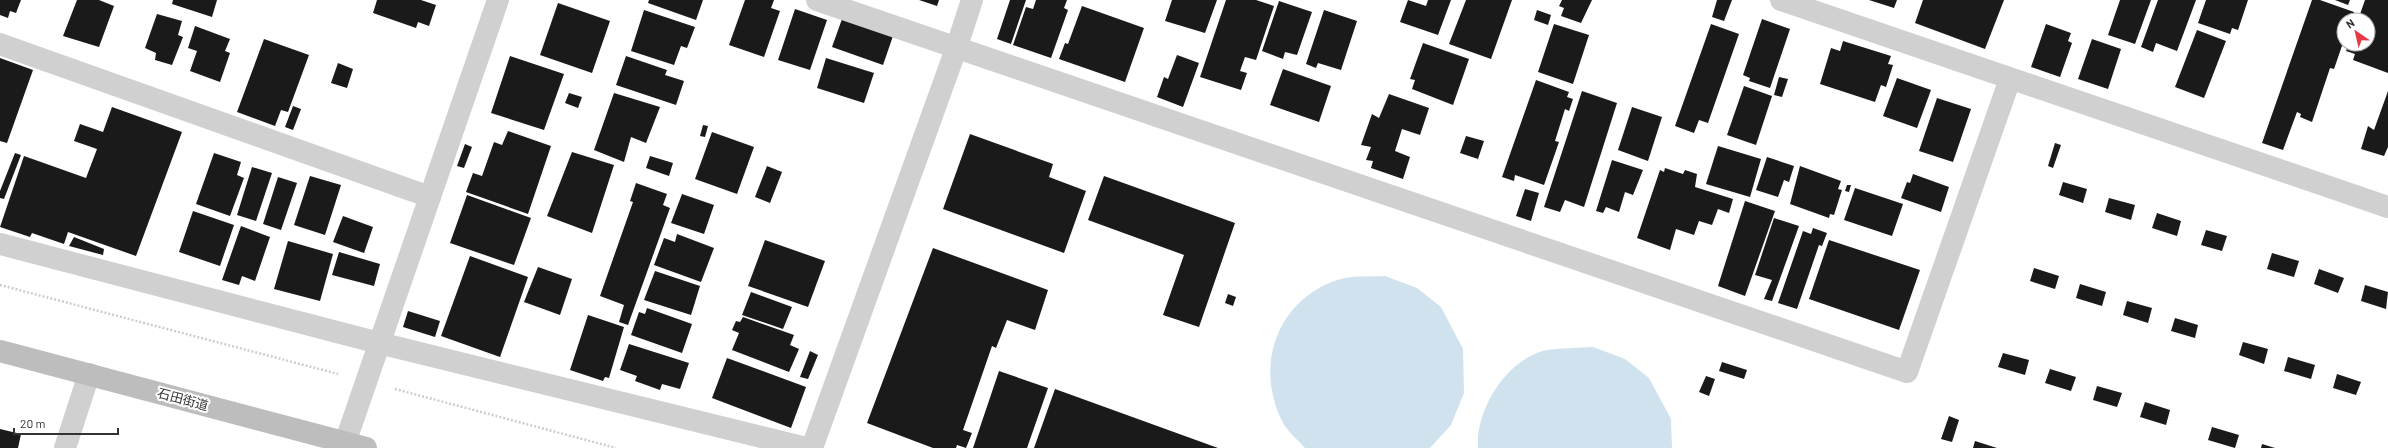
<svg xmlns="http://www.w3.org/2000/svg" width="2388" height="448" viewBox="0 0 2388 448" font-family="Barlow,'Noto Sans JP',sans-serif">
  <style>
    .water { fill: #cfe2ee }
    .building { fill: #1a1a1a }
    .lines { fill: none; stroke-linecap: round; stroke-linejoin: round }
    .path { stroke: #cdcdcd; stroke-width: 2.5; stroke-dasharray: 2 2; stroke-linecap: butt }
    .street { stroke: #d0d0d0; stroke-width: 22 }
    .secondary { stroke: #bdbdbd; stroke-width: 22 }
    .labels { text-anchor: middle; stroke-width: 4; stroke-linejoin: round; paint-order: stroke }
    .street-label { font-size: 13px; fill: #333; stroke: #fff }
  </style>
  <rect width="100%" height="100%" fill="#fff"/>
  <g class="water">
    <path d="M 1385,276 L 1417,288 L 1441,307 L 1463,349 L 1464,393 L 1451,425 L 1430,448 L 1305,448 C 1298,440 1288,432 1283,423 C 1254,367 1276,301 1337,280 C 1351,275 1370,277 1385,276 Z"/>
    <path d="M 1593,347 L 1625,359 L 1649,378 L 1671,419 L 1672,448 L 1478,448 C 1475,410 1507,358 1547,350 C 1562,348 1578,348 1593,347 Z"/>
  </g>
  <g class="building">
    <polygon points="0,0 21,0 16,13 10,11 8,18 0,15"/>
    <polygon points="77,0 99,0 114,6 99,47 63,36"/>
    <polygon points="173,0 217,0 212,17 172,4"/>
    <polygon points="377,0 421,0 436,5 429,26 418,22 416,28 373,13"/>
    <polygon points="649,0 703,0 696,20 648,3"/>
    <polygon points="745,0 774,0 771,8 780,11 764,57 729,45"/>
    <polygon points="919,0 939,0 937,6"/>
    <polygon points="1010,0 1026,0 1011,44 997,39"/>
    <polygon points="1036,0 1067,0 1064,8 1068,10 1051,58 1013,45 1026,7 1033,9"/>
    <polygon points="1172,0 1217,0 1205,33 1165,21"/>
    <polygon points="1226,0 1256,0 1274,6 1256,60 1245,57 1240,71 1247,73 1241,90 1200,77"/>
    <polygon points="1408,0 1426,6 1428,0 1451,0 1438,35 1400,22"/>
    <polygon points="1466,0 1512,0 1491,59 1449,44"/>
    <polygon points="1562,0 1592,0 1581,23 1561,16 1564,8 1559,6"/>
    <polygon points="1717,0 1732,0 1724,21 1712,17"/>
    <polygon points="1869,0 1897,0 1894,8"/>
    <polygon points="1923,0 2004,0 1985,49 1915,23"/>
    <polygon points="2120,0 2151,0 2135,44 2108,35"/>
    <polygon points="2158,0 2196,0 2177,51 2156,43 2153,52 2141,47"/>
    <polygon points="2206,0 2248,0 2238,30 2232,28 2230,34 2198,23"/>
    <polygon points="2312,0 2320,0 2354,12 2351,20 2344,20 2344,40 2334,69 2330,68 2312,122 2300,117 2301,114 2297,112 2283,150 2262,143"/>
    <polygon points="2335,0 2350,0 2348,5"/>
    <polygon points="2365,0 2388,0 2388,73 2353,60 2355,54 2346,51 2349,44 2368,44 2368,20 2358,20"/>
    <polygon points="1279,1 1312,12 1297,55 1285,52 1283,59 1262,51"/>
    <polygon points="558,3 610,21 592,73 540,55"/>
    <polygon points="1082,6 1144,28 1125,82 1059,59 1065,43 1068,44"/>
    <polygon points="795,9 827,20 810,70 778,60"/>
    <polygon points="644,10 695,27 687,48 681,46 674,65 631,51"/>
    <polygon points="1324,10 1357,21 1341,70 1318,63 1316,68 1306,64"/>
    <polygon points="1537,10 1551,15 1548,25 1534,20"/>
    <polygon points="157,14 182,21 178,35 183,37 172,65 155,60 156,53 145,48"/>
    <polygon points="842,19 893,36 883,65 832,47"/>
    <polygon points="1762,19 1790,29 1770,88 1749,81 1750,78 1743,75"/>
    <polygon points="1554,24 1589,35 1573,84 1538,72"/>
    <polygon points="1711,24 1739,34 1708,123 1699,120 1694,133 1675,126"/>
    <polygon points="2046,24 2071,33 2068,41 2072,43 2060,77 2031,67"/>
    <polygon points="195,26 230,39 225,51 230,53 220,82 190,71 197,51 188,48"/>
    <polygon points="2197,30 2226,41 2204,98 2175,87"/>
    <polygon points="264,39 309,55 288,112 281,110 275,126 237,112"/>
    <polygon points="2092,39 2121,49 2108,89 2078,79"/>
    <polygon points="1843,41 1891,56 1888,64 1893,65 1886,87 1881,85 1875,102 1820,84 1831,48 1840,51"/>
    <polygon points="1423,43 1469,59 1453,105 1412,89 1415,80 1410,79"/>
    <polygon points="1177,55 1199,63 1183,107 1157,97 1164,77 1168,79"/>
    <polygon points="510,56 564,74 544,130 491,113"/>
    <polygon points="626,56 667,70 665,75 684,81 676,105 616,85"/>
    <polygon points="0,58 33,70 7,143 0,141"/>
    <polygon points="826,58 874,73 864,103 817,88"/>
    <polygon points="338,63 353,69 347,88 331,83"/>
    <polygon points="1283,69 1331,86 1319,122 1270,105"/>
    <polygon points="1779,77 1788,79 1782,97 1774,95"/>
    <polygon points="1897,78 1931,90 1917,128 1883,116"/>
    <polygon points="1536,80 1569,92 1567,97 1573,99 1569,111 1565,109 1555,141 1559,142 1544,185 1515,175 1514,181 1502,177"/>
    <polygon points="1744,86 1772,96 1756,145 1727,135"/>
    <polygon points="1582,91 1617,103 1584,207 1565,200 1560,212 1544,207"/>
    <polygon points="2388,91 2388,147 2384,156 2361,149 2368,126 2374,130"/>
    <polygon points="569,93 582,97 578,108 565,103"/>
    <polygon points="614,93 660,107 646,143 631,137 624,162 594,150"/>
    <polygon points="1389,94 1429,108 1420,135 1402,129 1395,151 1410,157 1403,179 1371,168 1373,161 1366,160 1371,147 1361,145 1372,114 1379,118"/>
    <polygon points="1937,98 1971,109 1953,162 1919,151"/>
    <polygon points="293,106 301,109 293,130 285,127"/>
    <polygon points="112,107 182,132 136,256 68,232 64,244 32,233 30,237 0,227 24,156 86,178 97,149 74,141 80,124 103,132"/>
    <polygon points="1632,107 1662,117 1648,161 1618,150"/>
    <polygon points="703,125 708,126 705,137 700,136"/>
    <polygon points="508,131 551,146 528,214 466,192 473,173 482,176 494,142 502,145"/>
    <polygon points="712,132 754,147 737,194 695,179"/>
    <polygon points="970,134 1053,164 1049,177 1086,191 1064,253 943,209"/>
    <polygon points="1466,136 1484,141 1478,159 1460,153"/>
    <polygon points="2055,143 2061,145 2053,168 2048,166"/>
    <polygon points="465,144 472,147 464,168 457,166"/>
    <polygon points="1718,146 1761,159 1750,197 1706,184"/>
    <polygon points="572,152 614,165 592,233 547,216"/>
    <polygon points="15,153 21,155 4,199 0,198 0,191"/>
    <polygon points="214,153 241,162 237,175 244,178 230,216 196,204"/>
    <polygon points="650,156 673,163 669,176 646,168"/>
    <polygon points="1767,157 1794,166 1789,182 1784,180 1778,197 1756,190"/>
    <polygon points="1612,160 1643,170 1633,195 1625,192 1619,212 1606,207 1603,213 1596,211"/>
    <polygon points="767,166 782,172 770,203 755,197"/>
    <polygon points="1800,166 1841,181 1838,189 1842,190 1834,215 1830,214 1829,218 1790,204"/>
    <polygon points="252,167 272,173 256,221 237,215"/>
    <polygon points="1665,168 1683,174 1685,170 1697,174 1695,187 1733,199 1729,213 1718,209 1712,225 1699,221 1694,235 1676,229 1670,250 1637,238 1660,170 1664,172"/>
    <polygon points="1913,174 1949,187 1941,212 1901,198 1907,182 1910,183"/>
    <polygon points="310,176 341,185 325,235 294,225"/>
    <polygon points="1104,176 1235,223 1199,327 1163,315 1184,255 1088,220"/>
    <polygon points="278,177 297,183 281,230 263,224"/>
    <polygon points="2063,182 2087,189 2083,203 2059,195"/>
    <polygon points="636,183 667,194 663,205 670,208 628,325 619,322 624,305 600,296 633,202 630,201"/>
    <polygon points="1847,185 1851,185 1849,192 1845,191"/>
    <polygon points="1855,188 1903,204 1892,236 1844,220"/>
    <polygon points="1525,189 1539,193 1531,221 1516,216"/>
    <polygon points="682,194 714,205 704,234 671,223"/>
    <polygon points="467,195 531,218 514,265 450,243"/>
    <polygon points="2109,198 2135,205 2131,220 2105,212"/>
    <polygon points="1745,201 1775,211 1745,296 1718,286"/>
    <polygon points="193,211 234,225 220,266 179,252"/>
    <polygon points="2157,213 2181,221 2177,236 2152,228"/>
    <polygon points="343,216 373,227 364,253 333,242"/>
    <polygon points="1774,218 1799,226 1772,301 1764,299 1772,280 1755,275"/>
    <polygon points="241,226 270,237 255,281 242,276 239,285 222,280"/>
    <polygon points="1813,228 1827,233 1822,246 1819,245 1797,309 1778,303 1803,231 1811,234"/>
    <polygon points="2206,230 2227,236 2222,251 2201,245"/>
    <polygon points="677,234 714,248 701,282 654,265 664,238 675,242"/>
    <polygon points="74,237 104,249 103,255 69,246"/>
    <polygon points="765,240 825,261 808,307 748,286"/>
    <polygon points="1829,240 1920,270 1899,330 1809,299"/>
    <polygon points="288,241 333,254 320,301 274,289"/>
    <polygon points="933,248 1048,290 1035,330 1007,320 996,348 992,346 963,430 972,433 966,448 957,445 956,448 933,448 867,423"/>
    <polygon points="339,252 380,264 374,286 332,275"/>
    <polygon points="2272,253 2299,261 2294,277 2267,269"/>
    <polygon points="470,256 528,277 500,357 441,336"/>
    <polygon points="538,267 572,279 560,315 524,302"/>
    <polygon points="2034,268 2059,276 2055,289 2030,281"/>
    <polygon points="2319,269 2344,278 2338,293 2314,284"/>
    <polygon points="655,271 700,286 691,315 644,300"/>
    <polygon points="2080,284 2106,292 2102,306 2076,298"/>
    <polygon points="2365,285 2388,292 2386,309 2361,301"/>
    <polygon points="751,292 792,307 783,329 742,315"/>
    <polygon points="1228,294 1236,297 1233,306 1225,303"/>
    <polygon points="2127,301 2152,308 2148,323 2123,315"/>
    <polygon points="647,308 692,324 682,353 631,335 639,312 645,314"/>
    <polygon points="408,311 440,321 435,337 403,327"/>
    <polygon points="588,315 624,327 609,378 605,377 603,381 570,370"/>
    <polygon points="743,317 794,335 790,345 799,349 789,372 732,350 739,333 732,330 736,321 740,322"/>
    <polygon points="2175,318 2198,325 2195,338 2171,331"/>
    <polygon points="2243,342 2268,349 2264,364 2239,355"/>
    <polygon points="629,344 689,363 680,389 662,384 660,390 635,381 637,376 620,370"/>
    <polygon points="810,351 818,355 808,379 800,377"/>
    <polygon points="2003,353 2029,360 2025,375 1998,367"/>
    <polygon points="2288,357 2315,365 2311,379 2284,371"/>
    <polygon points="727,358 806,387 791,428 712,398"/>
    <polygon points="1722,362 1747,370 1744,379 1719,371"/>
    <polygon points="2050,369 2076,377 2071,391 2045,383"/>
    <polygon points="999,371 1048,388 1027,448 973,448"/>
    <polygon points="2337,374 2361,382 2356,395 2333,388"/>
    <polygon points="1706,376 1715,379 1709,396 1699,392"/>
    <polygon points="2097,386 2122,393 2117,407 2093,400"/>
    <polygon points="1055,389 1218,448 1034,448"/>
    <polygon points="2145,402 2170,410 2166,425 2140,417"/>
    <polygon points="1949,416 1959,420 1952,442 1941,439"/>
    <polygon points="2212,427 2239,435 2235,448 2208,440"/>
    <polygon points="0,429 21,434 18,448 0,448"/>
    <polygon points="1975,441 1997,448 1973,448"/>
    <polygon points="2262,444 2275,448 2261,448"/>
  </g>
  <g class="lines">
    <g class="path">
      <polyline points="0,285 338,374"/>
      <polyline points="395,389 616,448"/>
    </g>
    <g class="street">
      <polyline points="817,0 1907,372 2010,79"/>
      <polyline points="1781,0 2388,207"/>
      <polyline points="0,44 430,197"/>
      <polyline points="0,244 379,343 806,448"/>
      <polyline points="345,443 498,0"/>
      <polyline points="65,448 89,374"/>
      <polyline points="812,448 956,49 972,0"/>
    </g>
    <polyline class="secondary" points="0,351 366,448"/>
  </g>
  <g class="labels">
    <g class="street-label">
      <text transform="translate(183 399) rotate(15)" y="5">石田街道</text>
    </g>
  </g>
  <g transform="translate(2356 32) rotate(326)"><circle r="19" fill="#ffffff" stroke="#adadad"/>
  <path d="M0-3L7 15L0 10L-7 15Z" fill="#e63946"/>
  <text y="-6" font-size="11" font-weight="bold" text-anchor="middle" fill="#333333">N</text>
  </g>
  <path d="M14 428v6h104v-6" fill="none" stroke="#333333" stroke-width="2"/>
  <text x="20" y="428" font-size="12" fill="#333333" stroke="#ffffff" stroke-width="3" paint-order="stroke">20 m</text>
</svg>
